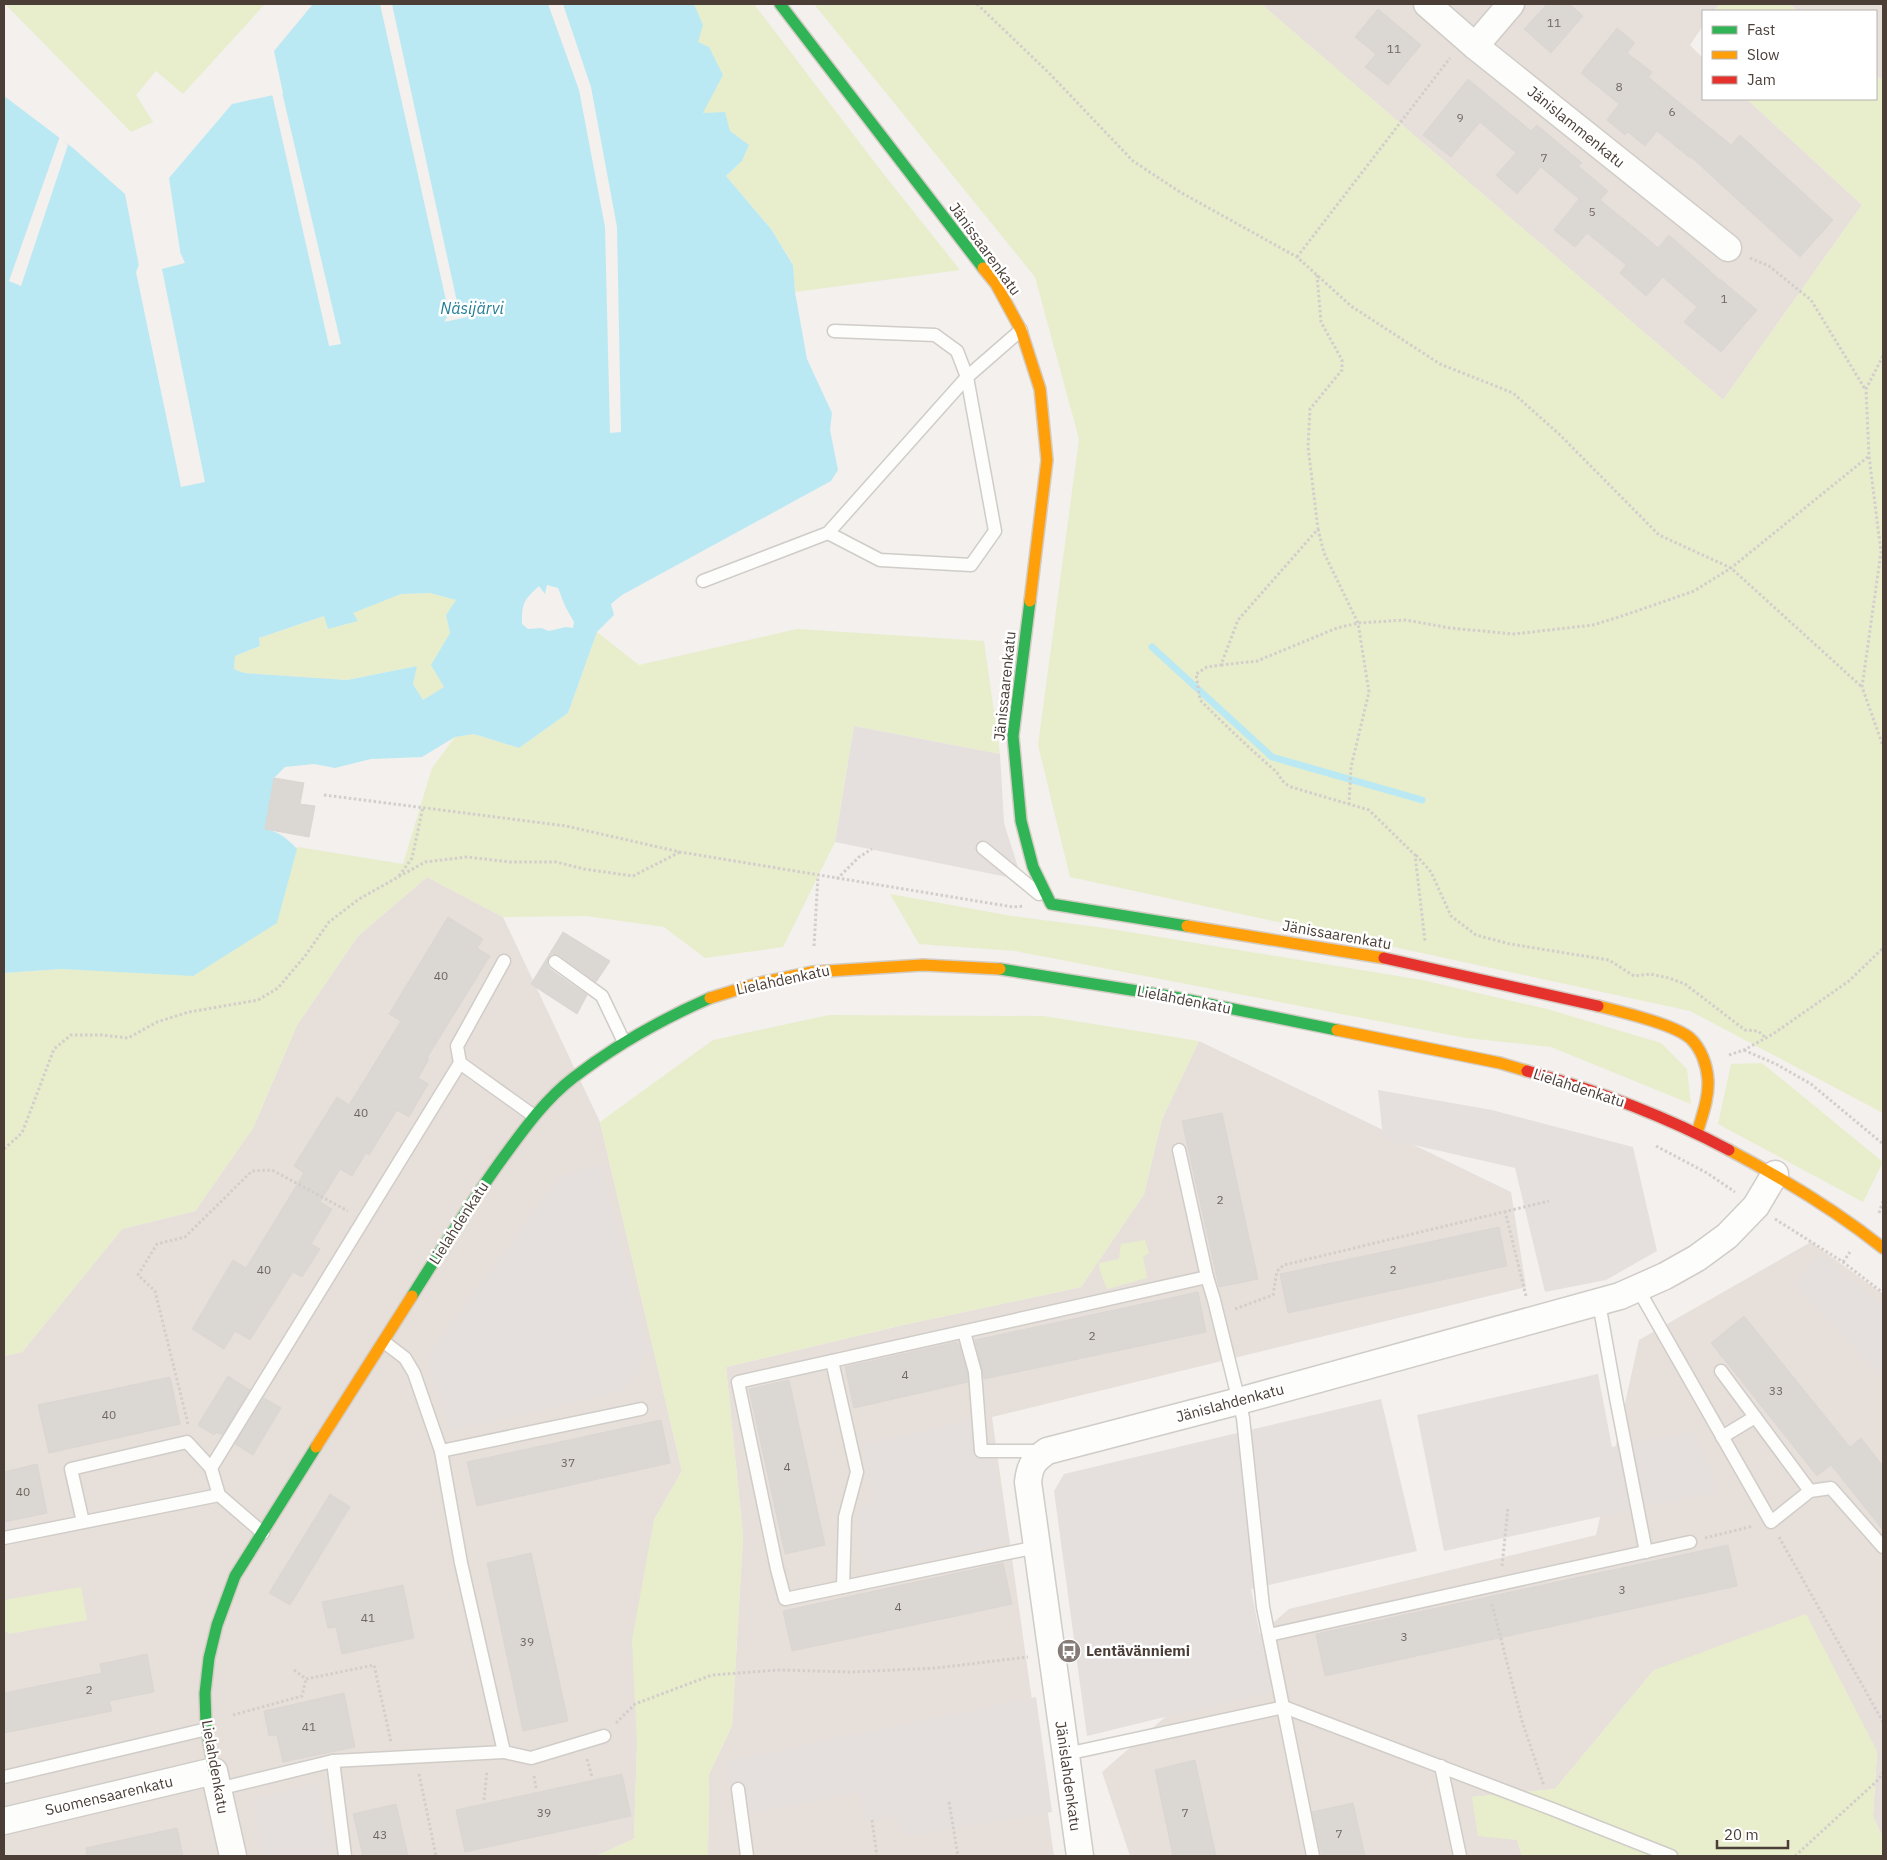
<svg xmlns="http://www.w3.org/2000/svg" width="1887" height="1860" viewBox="0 0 1887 1860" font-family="'IBM Plex Sans',sans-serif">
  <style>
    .residential { fill: #e7e0da }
    .green { fill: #e8eecc }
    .parking { fill: #e5e0de }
    .water { fill: #bbe9f3; fill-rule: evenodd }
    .pier { fill: #f3f0ed }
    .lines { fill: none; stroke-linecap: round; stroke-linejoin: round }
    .stream { stroke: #bbe9f3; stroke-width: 7 }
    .building { fill: #dbd7d3; stroke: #dbd6d2 }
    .lane-casing { stroke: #d0ccc8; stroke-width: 15 }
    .street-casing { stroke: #d0ccc8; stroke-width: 29 }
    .fast-casing { stroke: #d4ccc4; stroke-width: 14 }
    .slow-casing { stroke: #d4ccc4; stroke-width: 14 }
    .jam-casing { stroke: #d4ccc4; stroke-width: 14 }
    .path { stroke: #d3cecb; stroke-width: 3; stroke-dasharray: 2.5 2.5; stroke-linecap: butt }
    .lane { stroke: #fdfdfc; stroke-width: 12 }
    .street { stroke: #fdfdfc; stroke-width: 26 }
    .fast { stroke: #30b455; stroke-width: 11 }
    .slow { stroke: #ff9f0a; stroke-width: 11 }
    .jam { stroke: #e5322d; stroke-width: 11 }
    .labels { text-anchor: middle; stroke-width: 5; stroke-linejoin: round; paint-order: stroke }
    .number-label { font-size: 12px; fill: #706660 }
    .street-label { font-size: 15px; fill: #4a3e37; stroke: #fff }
    .poi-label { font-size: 15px; font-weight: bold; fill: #4a3e37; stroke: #fff; text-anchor: start }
    .water-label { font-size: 16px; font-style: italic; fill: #227d93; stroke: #fff }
  </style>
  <rect width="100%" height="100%" fill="#f3f0ed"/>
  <g class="residential">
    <polygon points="1261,4 1719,4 1714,11 1703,11 1703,26 1690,45 1703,58 1703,99 1747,99 1862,205 1723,400"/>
    <polygon points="1789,4 1883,4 1883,81 1876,75 1876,11 1798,11"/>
    <polygon points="427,877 503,917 600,1122 682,1471 654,1520 637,1744 634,1839 596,1856 4,1856 4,1356 22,1352 122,1229 195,1211 253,1128 297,1025 358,936"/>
    <polygon points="1199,1041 1511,1192 1526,1287 992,1417 1054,1856 708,1856 709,1774 732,1726 743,1536 726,1367 903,1325 1081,1287 1144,1194 1162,1119"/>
    <polygon points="1811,1242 1883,1294 1883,1838 1873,1816 1877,1751 1654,1670 1555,1789 1472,1797 1517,1840 1522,1856 1130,1856 1102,1772 1289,1609 1596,1535 1639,1340"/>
  </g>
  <g class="green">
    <polygon points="5,4 265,4 183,94 156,71 136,95 153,122 131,132"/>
    <polygon points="694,4 754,4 882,172 960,270 795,292 793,264 771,229 726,176 742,161 749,145 703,114"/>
    <polygon points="814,4 1261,4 1723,400 1862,205 1747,99 1876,99 1876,75 1883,81 1883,1113 1690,1011 1070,877 1038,745 1079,439 1035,277"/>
    <polygon points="1719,4 1789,4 1798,11 1714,11"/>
    <polygon points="430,593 456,600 446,615 450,633 432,664 444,687 423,700 413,684 417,666 347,680 244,673 234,669 235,656 260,646 259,638 325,616 328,629 358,621 352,613 401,594"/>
    <polygon points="797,629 984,641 1000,754 854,726 835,842 783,947 705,958 664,927 586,916 503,917 427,877 358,936 297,1025 253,1128 195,1211 122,1229 22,1352 4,1356 4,973 61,969 298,847 403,864 432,768 455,737 474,734 519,748 568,713 597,632 639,665"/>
    <polygon points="890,894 1012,916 1105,928 1422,980 1547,1009 1661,1043 1687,1069 1691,1104 1551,1047 1466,1038 1015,951 919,944"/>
    <polygon points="829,1015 1044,1016 1199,1041 1162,1119 1144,1194 1081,1287 903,1325 726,1367 743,1536 732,1726 709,1774 708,1856 596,1856 634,1839 637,1744 632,1640 654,1520 682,1471 600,1122 713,1040"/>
    <polygon points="1762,1063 1883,1162 1863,1202 1718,1124 1731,1064"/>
    <path d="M 1145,1240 L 1149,1253 L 1143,1257 L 1147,1278 L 1107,1289 C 1104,1280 1099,1272 1099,1263 L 1119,1259 L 1121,1244 Z"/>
    <polygon points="81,1587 87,1620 9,1634 4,1630 4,1600"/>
    <polygon points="1806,1614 1877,1751 1873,1816 1883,1838 1883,1856 1522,1856 1517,1840 1478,1836 1472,1797 1555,1789 1654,1670"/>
  </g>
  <g class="parking">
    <polygon points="854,726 1000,754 1004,823 1022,880 835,842"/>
    <polygon points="1378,1090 1492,1110 1633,1147 1657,1251 1606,1280 1545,1292 1515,1168 1383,1138"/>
    <polygon points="600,1164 648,1351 624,1391 451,1430 427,1357 560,1177"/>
    <polygon points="1819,1255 1883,1306 1883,1379 1796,1285"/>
    <polygon points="1598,1374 1612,1447 1694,1432 1718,1491 1444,1551 1417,1415"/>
    <polygon points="1381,1399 1417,1551 1251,1589 1271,1691 1087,1736 1054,1491 1064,1474"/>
    <polygon points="985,1417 1010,1542 868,1572 856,1509 875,1504 862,1445"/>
    <polygon points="1036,1697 1052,1812 906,1836 896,1816 865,1821 859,1792 735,1817 725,1762"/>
    <polygon points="317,1785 333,1856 265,1856 253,1799"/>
  </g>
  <path class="water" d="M 313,4 L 694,4 L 703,25 L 698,42 L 709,47 L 723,75 L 703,113 L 725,112 L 730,131 L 749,145 L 742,161 L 726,176 L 771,229 L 793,265 L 795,292 L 807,359 L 832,413 L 830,430 L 838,470 L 831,481 L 622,595 L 611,604 L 614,615 L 597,632 L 568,713 L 519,748 L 474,734 L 455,737 L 422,757 L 371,759 L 335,768 L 314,764 L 285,767 L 274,778 L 265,829 C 279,832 287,838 297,849 L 277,923 L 193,976 L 61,969 L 4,973 L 4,96 L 73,148 L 125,194 L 139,266 L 181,257 L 169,178 L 232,104 L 283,93 L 274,51 ZM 547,585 L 558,588 L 565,606 L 574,622 L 573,628 L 566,627 L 549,631 L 541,628 L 528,629 L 522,624 C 522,603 523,601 539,586 L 545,594 ZM 430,593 L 456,600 L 446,615 L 450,633 L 431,665 L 444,687 L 423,700 L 413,684 L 417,666 L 347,680 L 244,673 L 234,669 L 235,656 L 260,646 L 259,638 L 324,616 L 328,629 L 358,621 L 353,613 L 401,594 Z"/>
  <g class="pier">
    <polygon points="380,4 392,4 459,311 468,317 444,322 449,314"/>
    <polygon points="548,4 563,4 591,87 617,227 621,432 610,433 605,227 579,90"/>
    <polygon points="282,92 341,344 329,346 272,94"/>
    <polygon points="60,136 68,145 21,286 9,281"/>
    <polygon points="178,254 181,254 185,263 162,269 205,482 181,487 136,272 140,262 141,264"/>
  </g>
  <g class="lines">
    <polyline class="stream" points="1152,647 1272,757 1422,800"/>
  </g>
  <g class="building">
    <polygon points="1547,4 1569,4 1583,16 1551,53 1524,29"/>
    <polygon points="1378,9 1421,45 1388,85 1365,67 1376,54 1355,37"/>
    <polygon points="1617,28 1635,43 1627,53 1652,72 1648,77 1731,145 1740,135 1833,220 1800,257 1691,157 1690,158 1657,131 1645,146 1628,132 1625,135 1607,120 1619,104 1581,73"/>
    <polygon points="1468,79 1531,131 1537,125 1582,163 1578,166 1608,191 1600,200 1649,240 1658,248 1669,235 1720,280 1720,279 1757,310 1721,352 1684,322 1697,307 1663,277 1646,296 1620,273 1626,265 1587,233 1575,247 1554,230 1579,199 1541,167 1517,194 1496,175 1516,153 1480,122 1451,157 1423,135"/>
    <polygon points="274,778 304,783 300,804 315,806 309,837 265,829"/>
    <polygon points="448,917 483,939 477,948 490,956 427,1058 429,1059 418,1078 428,1084 409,1117 397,1110 369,1155 366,1153 352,1176 340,1169 320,1202 332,1209 311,1244 320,1249 302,1277 293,1272 250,1340 235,1331 224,1349 192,1329 233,1260 246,1268 304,1173 294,1166 337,1097 349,1105 401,1021 389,1014"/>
    <polygon points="563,932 610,961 596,982 559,955 552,954 548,958 547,965 550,969 587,995 577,1014 531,984"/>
    <polygon points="1222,1113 1258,1279 1219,1287 1182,1121"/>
    <polygon points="1499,1227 1507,1266 1288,1313 1280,1274"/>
    <polygon points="1198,1292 1206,1332 984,1379 975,1340"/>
    <polygon points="1744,1316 1850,1447 1861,1438 1883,1466 1883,1530 1831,1465 1817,1476 1711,1343"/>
    <polygon points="957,1342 957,1344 959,1344 967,1373 968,1382 854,1408 845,1367"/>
    <polygon points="228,1376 250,1390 222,1435 216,1432 214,1435 198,1425"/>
    <polygon points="170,1377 180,1424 49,1453 38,1405"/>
    <polygon points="789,1380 825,1545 785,1554 749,1389"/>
    <polygon points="264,1398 281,1408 253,1455 235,1444"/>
    <polygon points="661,1420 670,1463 477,1506 467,1462"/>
    <polygon points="37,1464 47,1513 4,1522 4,1472"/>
    <polygon points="330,1494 350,1507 290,1605 269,1593"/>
    <polygon points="1728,1545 1737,1586 1325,1676 1316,1634"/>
    <polygon points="531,1553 568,1721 523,1731 487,1563"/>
    <polygon points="1003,1563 1012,1604 792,1651 783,1611"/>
    <polygon points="403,1585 414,1638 342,1654 336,1627 328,1628 322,1602"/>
    <polygon points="147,1654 154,1692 109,1701 112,1711 4,1733 4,1693 102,1673 100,1664"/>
    <polygon points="344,1693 355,1747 283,1762 277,1735 269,1736 264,1711"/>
    <polygon points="1195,1760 1216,1856 1173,1856 1155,1770"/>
    <polygon points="622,1774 631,1816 465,1852 456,1810"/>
    <polygon points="1353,1803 1365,1856 1322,1856 1312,1812"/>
    <polygon points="396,1804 408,1856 363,1856 353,1814"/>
    <polygon points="177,1828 183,1856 87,1856 86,1848"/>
  </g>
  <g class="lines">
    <g class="lane-casing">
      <g id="lane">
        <polyline points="828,533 880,560 971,565 995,531 967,377 957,351 935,335 834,331"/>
        <polyline points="703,581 828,533 967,377 1021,330"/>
        <polyline points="983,848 1039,894"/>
        <polyline points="555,962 602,996 624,1042"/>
        <polyline points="460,1063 457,1046 504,961"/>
        <polyline points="1179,1150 1207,1277 1214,1300 1243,1418 1263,1607 1313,1856"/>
        <polyline points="1638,1289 1771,1522 1810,1491 1831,1488 1883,1547"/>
        <polyline points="1599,1303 1616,1398 1646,1552"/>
        <polyline points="964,1332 975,1372 981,1451 1042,1451"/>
        <polyline points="384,1342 405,1358 414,1373 441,1451 461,1563 504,1752 531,1758 604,1736"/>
        <polyline points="832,1361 857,1472 845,1517 843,1587"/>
        <polyline points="1721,1371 1810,1491"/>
        <polyline points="1722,1437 1755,1417"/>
        <polyline points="441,1451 641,1409"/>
        <polyline points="83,1522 71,1469 187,1442 211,1468"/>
        <polyline points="263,1533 219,1495 211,1468 460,1063 534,1116"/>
        <polyline points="4,1538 219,1495"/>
        <polyline points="1037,1547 785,1599 777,1569 738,1382 1207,1277"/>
        <polyline points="1269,1635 1690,1542"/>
        <polyline points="1066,1754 1284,1707 1552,1809 1671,1856"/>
        <polyline points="333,1761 345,1856"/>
        <polyline points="1441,1766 1460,1856"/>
        <polyline points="4,1777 207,1729"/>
        <polyline points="218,1789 333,1761 504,1752"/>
        <polyline points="738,1789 747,1856"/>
      </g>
    </g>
    <g class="street-casing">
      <g id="street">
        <polyline points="1427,4 1475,46 1728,248"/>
        <polyline points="1475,46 1511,4"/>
        <polyline points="4,1821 214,1771 233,1856"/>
        <path d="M 1080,1856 L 1028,1482 C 1030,1465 1033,1461 1047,1451 L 1239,1401 L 1620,1296 L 1665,1276 L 1697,1258 L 1727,1236 L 1756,1206 L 1775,1174"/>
      </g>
    </g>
    <g class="fast-casing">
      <g id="fast">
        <polyline points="780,4 983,268"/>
        <polyline points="1030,601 1013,736 1021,821 1033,867 1051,904 1187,926"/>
        <polyline points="1000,969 1169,996 1337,1030"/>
        <path d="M 412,1296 C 443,1247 473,1198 508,1151 C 527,1125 547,1098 573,1078 C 617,1044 660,1020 710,998"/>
        <polyline points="214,1771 206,1726 205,1693 209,1658 217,1625 235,1576 316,1447"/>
      </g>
    </g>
    <g class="slow-casing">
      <g id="slow">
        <polyline points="983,268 996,284 1021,330 1040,389 1047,460 1030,601"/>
        <polyline points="1187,926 1384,958"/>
        <polyline points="710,998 759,983 812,972 923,965 1000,969"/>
        <path d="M 1598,1006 C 1619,1011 1675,1025 1690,1038 C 1701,1048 1707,1065 1708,1080 C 1709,1098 1702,1116 1697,1133"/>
        <polyline points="1337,1030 1500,1063 1527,1071"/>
        <path d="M 1729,1150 C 1782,1178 1835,1210 1883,1248"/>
        <polyline points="316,1447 412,1296"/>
      </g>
    </g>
    <g class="jam-casing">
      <g id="jam">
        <polyline points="1384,958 1598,1006"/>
        <path d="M 1527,1071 C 1596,1090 1665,1116 1729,1150"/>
      </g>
    </g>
    <g class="path">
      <polyline points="977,4 1049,73 1133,161 1180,192 1297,257 1351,306 1440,364 1513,393 1559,434 1659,535 1731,568 1862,687"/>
      <polyline points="1297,257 1450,58"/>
      <polyline points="1750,258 1769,266 1811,300 1865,389"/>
      <path d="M 1317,275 L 1321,322 L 1342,360 L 1342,370 L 1310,409 L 1308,447 L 1318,529 L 1238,620 L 1221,665 L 1207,667 L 1196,674 L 1200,700 C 1224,724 1248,747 1273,769 C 1282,776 1279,781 1291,787 L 1369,810 L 1415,855 L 1425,941"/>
      <polyline points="1883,356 1866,389 1869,456 1881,552 1862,687 1883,746"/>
      <polyline points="1318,529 1324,553 1358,623 1369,692 1351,767 1349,804"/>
      <polyline points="1221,665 1257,661 1337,628 1358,623 1406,620 1450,628 1514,634 1593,625 1625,615 1694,591 1731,568 1869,456"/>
      <polyline points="324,795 566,826 680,852 1013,907 1024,906"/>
      <polyline points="1416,855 1431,872 1451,916 1476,935 1510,944 1609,960 1634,976 1650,974 1669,978 1685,984 1745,1030 1758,1031 1766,1038"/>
      <polyline points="399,876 412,858 423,807"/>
      <polyline points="837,879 859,857 872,849"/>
      <polyline points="814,946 818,876"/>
      <polyline points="1744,1050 1776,1064 1811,1084 1883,1144"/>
      <polyline points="1729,1055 1744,1050 1773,1034 1849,981 1883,948"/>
      <polyline points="1656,1146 1707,1173 1735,1192"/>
      <polyline points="4,1149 22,1133 54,1049 71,1035 102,1035 128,1038 157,1022 189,1012 258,1000 278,988 305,956 329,922 359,899 425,862 467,857 510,862 556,862 584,869 633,876 680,852"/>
      <polyline points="1505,1211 1526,1296"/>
      <polyline points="1879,1213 1883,1201"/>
      <polyline points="1775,1219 1843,1262 1883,1293"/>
      <polyline points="1843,1262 1850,1252"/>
      <polyline points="1235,1309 1273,1295 1277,1271 1284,1265 1549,1201"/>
      <polyline points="188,1424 155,1291 138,1275 157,1244 185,1237 252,1171 272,1170 348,1211"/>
      <polyline points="1779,1537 1883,1722"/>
      <polyline points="1705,1538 1753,1526"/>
      <polyline points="1502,1566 1508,1508"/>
      <polyline points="1492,1604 1522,1721 1544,1786"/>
      <polyline points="294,1670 306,1679 374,1665 391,1742"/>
      <polyline points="233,1715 302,1696 306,1679"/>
      <polyline points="616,1723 635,1704 712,1675 779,1670 852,1672 936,1668 1028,1657"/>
      <polyline points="587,1759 592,1777"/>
      <polyline points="419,1774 436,1856"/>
      <polyline points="534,1776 536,1788"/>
      <polyline points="484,1800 487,1771"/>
      <polyline points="949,1802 958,1856"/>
      <polyline points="872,1820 877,1856"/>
      <polyline points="1795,1856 1879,1779 1883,1772"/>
    </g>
    <use href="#lane" class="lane"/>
    <use href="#street" class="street"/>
    <use href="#fast" class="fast"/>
    <use href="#slow" class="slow"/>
    <use href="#jam" class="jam"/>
  </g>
  <defs>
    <g id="bus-disc" transform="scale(1.25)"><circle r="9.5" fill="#857c77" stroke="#fff"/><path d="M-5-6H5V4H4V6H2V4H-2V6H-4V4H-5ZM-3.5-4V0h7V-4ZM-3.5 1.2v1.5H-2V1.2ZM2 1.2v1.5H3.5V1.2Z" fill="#fff"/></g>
  </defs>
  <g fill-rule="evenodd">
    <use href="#bus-disc" x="1069" y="1651"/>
  </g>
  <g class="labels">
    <g class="number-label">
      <text x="1554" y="27">11</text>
      <text x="1394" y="53">11</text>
      <text x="1619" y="91">8</text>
      <text x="1672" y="116">6</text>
      <text x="1460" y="122">9</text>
      <text x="1544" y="162">7</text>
      <text x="1592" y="216">5</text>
      <text x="1724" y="303">1</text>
      <text x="441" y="980">40</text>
      <text x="361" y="1117">40</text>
      <text x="1220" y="1204">2</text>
      <text x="264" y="1274">40</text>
      <text x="1393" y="1274">2</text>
      <text x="1092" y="1340">2</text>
      <text x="905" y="1379">4</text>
      <text x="1776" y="1395">33</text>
      <text x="109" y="1419">40</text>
      <text x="568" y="1467">37</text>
      <text x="787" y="1471">4</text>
      <text x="23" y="1496">40</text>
      <text x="1622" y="1594">3</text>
      <text x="898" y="1611">4</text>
      <text x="368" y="1622">41</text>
      <text x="1404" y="1641">3</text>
      <text x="527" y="1646">39</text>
      <text x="89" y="1694">2</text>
      <text x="309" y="1731">41</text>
      <text x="544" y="1817">39</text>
      <text x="1185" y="1817">7</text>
      <text x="1339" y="1838">7</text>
      <text x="380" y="1839">43</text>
    </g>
    <g class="street-label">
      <text transform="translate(1576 127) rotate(39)" y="5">Jänislammenkatu</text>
      <text transform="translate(985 249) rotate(54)" y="5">Jänissaarenkatu</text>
      <text transform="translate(1005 686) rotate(-84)" y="5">Jänissaarenkatu</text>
      <text transform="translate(1337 935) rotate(10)" y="5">Jänissaarenkatu</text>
      <text transform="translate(783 980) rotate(-12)" y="5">Lielahdenkatu</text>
      <text transform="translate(1184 1000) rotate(11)" y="5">Lielahdenkatu</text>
      <text transform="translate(1579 1088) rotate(18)" y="5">Lielahdenkatu</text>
      <text transform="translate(459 1223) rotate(-57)" y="5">Lielahdenkatu</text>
      <text transform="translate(1230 1403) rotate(-15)" y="5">Jänislahdenkatu</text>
      <text transform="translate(215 1767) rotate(80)" y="5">Lielahdenkatu</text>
      <text transform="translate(1068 1776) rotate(82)" y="5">Jänislahdenkatu</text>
      <text transform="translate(109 1796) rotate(-13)" y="5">Suomensaarenkatu</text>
    </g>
    <g class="poi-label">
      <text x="1086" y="1656">Lentävänniemi</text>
    </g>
    <g class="water-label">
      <text x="472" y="314">Näsijärvi</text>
    </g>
  </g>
  <rect width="1887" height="1860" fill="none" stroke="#4a3e37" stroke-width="10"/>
  <rect x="1702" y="10" width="175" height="90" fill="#ffffff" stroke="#b7b2af"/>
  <rect x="1712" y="26" width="25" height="8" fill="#30b455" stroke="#b7b2af"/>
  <text x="1747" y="35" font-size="15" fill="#4a3e37">Fast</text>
  <rect x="1712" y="51" width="25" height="8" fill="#ff9f0a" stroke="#b7b2af"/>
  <text x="1747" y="60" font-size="15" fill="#4a3e37">Slow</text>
  <rect x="1712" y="76" width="25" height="8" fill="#e5322d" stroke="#b7b2af"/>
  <text x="1747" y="85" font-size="15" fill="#4a3e37">Jam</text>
  <path d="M1717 1840v8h71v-8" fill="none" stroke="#4a3e37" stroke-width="2.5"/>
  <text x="1724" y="1840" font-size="15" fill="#4a3e37" stroke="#ffffff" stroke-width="4" paint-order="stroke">20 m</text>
</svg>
